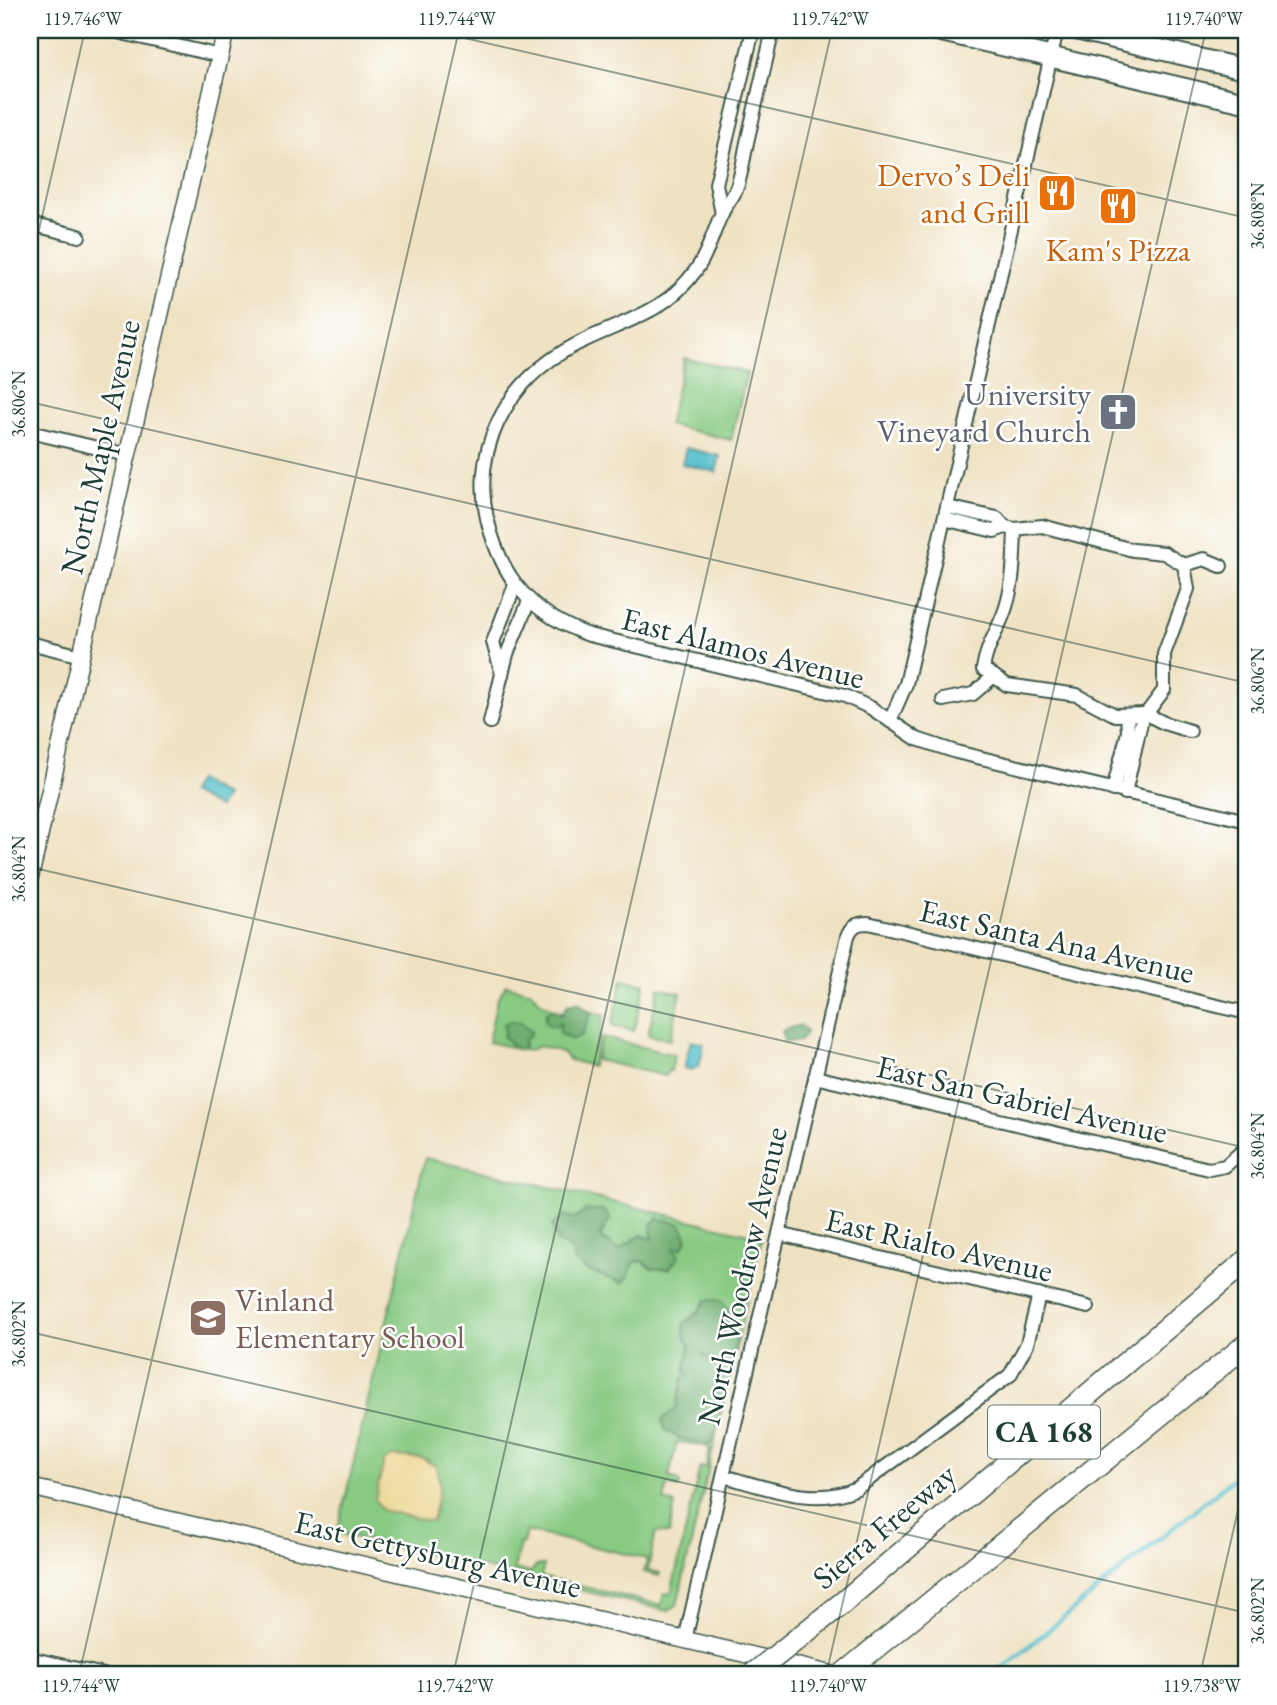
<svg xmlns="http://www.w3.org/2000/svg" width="1277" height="1705" viewBox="0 0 1277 1705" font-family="'EB Garamond',serif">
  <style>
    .green { fill: #88ca82; stroke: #54845b; stroke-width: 2; fill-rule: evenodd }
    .forest { fill: #6eae70; stroke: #467652; stroke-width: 2 }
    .sand { fill: #eeda9e; stroke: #868c69; stroke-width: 2 }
    .water { fill: #50bdc9; stroke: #387d7e; stroke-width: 2 }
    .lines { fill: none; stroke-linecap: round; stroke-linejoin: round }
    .stream { stroke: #50bdc9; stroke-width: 4.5 }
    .street-casing { stroke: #3e5649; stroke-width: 16 }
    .secondary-casing { stroke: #3e5649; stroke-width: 19 }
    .primary-casing { stroke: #3e5649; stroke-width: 23 }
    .highway-casing { stroke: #3e5649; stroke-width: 24 }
    .street { stroke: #fff; stroke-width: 12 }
    .secondary { stroke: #fff; stroke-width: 16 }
    .primary { stroke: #fff; stroke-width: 19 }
    .highway { stroke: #fff; stroke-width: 21 }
    .highway-bridge-casing { stroke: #3e5649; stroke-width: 24; stroke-linecap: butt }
    .highway-bridge { stroke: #fff; stroke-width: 21 }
    .ticks { fill: none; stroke: #1f3d34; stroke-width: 2; stroke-opacity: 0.45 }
    .labels { text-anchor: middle; stroke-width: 5; stroke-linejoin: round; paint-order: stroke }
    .shield { fill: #fff; stroke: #627771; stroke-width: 2 }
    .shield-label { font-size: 30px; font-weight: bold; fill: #1f3d34 }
    .food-label { font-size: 32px; fill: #c56008; stroke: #fff; text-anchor: end }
    .worship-label { font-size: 32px; fill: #5b616d; stroke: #fff; text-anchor: end }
    .street-label { font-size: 32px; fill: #1f3d34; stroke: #fff }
    .education-label { font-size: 32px; fill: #785e54; stroke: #fff; text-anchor: start }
    .neatline { fill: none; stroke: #1f3d34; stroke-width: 2.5 }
    .ticks-label { font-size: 18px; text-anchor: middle; fill: #1f3d34 }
  </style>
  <rect width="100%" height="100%" fill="#fff"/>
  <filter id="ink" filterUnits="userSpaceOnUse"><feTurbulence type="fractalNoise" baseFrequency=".0143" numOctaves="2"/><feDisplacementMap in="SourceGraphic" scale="14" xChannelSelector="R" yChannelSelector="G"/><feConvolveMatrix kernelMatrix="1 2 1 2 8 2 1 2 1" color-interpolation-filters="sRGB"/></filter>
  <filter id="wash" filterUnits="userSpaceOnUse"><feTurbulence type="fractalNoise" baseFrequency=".00686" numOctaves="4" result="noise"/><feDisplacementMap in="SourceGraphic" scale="28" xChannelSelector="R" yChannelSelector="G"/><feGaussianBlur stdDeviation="1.57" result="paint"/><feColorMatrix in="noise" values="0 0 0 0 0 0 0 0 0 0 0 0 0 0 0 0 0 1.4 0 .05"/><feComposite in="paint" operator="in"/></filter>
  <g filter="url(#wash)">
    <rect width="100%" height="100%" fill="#efe2c2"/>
    <g class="green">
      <polygon points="1195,30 1247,30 1247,42"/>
      <polygon points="684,358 747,373 731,440 668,425"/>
      <polygon points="623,979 645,984 634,1031 612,1026"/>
      <path d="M 506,985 L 532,992 C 543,1009 559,1012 579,1016 L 581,1009 L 604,1015 L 592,1066 L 569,1060 L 562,1052 L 539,1046 L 528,1051 L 488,1042 L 497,1000 Z"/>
      <polygon points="659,988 681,993 670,1040 648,1035"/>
      <polygon points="602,1037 674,1055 671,1071 668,1070 666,1076 596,1060"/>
      <path d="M 425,1158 L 762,1237 L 677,1605 L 668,1611 L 337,1533 ZM 603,1210 L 610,1218 L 600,1237 L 619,1250 L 641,1235 L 652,1240 L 643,1261 L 634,1262 L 628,1277 L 574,1250 ZM 706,1300 L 726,1326 L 720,1365 L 702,1353 L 701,1356 L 722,1372 L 721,1383 L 712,1392 L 715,1419 L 708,1445 L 680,1438 L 665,1430 L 671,1412 L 676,1408 L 683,1379 L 690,1376 L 685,1372 L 690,1346 L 685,1337 L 684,1323 L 698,1313 ZM 677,1442 L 706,1446 L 710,1450 L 706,1468 L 700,1467 L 671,1594 L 664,1593 L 661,1605 L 541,1577 L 544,1565 L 536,1566 L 530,1573 L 514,1569 L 520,1543 L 523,1543 L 526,1531 L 647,1559 L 644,1572 L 659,1576 L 660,1573 L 648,1570 L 656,1532 L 669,1534 L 675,1504 L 664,1501 L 667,1485 L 679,1488 L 680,1484 L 677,1480 L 669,1477 ZM 392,1456 L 428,1460 L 440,1484 L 432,1521 Z"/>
    </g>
    <g class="forest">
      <polygon points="578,1002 591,1014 582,1035 572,1040 560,1034 560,1023 557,1026 549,1026 545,1021 546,1013 554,1009 562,1015 567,1005"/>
      <polygon points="512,1021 520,1022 531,1032 529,1037 525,1038 523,1050 515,1049 503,1036 505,1033 503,1024"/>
      <polygon points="800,1025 806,1030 806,1033 800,1041 785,1042 782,1034 783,1030"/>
      <polygon points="586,1210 603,1210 610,1218 600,1237 619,1250 641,1235 652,1239 651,1225 658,1218 681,1224 687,1239 682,1248 674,1248 679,1256 669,1269 651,1268 643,1261 634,1262 628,1277 622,1283 586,1270 573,1259 573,1250 558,1242 552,1226 565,1215 575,1219"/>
      <polygon points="706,1300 721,1300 731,1314 726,1326 737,1337 731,1363 720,1365 702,1353 702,1356 723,1372 724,1377 713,1392 719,1394 722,1404 718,1418 716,1419 718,1422 712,1443 708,1445 680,1438 665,1430 662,1420 676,1408 683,1379 689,1376 685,1372 690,1346 685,1337 684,1323 698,1313"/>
    </g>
    <polygon class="sand" points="392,1456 421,1458 436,1466 440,1484 432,1522 382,1510 375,1499 384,1461"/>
    <g class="water">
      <polygon points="686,448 720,456 716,472 682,464"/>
      <polygon points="197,780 226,796 219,808 190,793"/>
      <polygon points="691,1041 704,1044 699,1066 692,1070 684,1068"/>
    </g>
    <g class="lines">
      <polyline class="stream" points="994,1675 1247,1467"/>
    </g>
  </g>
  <g filter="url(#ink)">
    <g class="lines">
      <g class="street-casing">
        <g id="street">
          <polyline points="109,30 220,56"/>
          <path d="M 773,30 C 765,66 756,102 748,138 C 744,155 742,174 736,190 C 732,198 726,205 722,213 C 713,232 709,252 696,270 C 665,314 622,321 577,344 C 505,380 466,455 491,533 C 507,586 537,616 589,635 L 845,696 L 871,708 L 917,739 L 956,752 L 1247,821"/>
          <polyline points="722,214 716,184 753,30"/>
          <polyline points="30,224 79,236"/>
          <polyline points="30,432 127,455"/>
          <polyline points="944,519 994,531 1005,527 997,518 947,507"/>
          <path d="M 1005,527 L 1015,529 L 1042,526 L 1133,550 L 1164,553 L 1184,565 L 1188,589 L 1164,654 L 1164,690 L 1146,714 L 1115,715 L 1077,695 L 1007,685 L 983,669 C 987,643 999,630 1006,607 C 1014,582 1014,555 1015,529"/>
          <polyline points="1184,565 1204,559 1221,566"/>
          <polyline points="30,643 81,656"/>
          <polyline points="502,674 493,642 515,585"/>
          <polyline points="943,700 973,694 994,676"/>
          <polyline points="1146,714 1164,723 1190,731"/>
          <polyline points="890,721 906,684 1057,30"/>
          <polyline points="490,722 507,654 529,601"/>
          <polyline points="1113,790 1128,732 1127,715"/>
          <polyline points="1125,793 1143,714"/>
          <polyline points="815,1077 1209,1169 1225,1166 1247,1147"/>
          <polyline points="779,1234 1088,1307"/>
          <path d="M 723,1476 C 766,1487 815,1508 857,1488 L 1010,1375 L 1027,1344 L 1039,1295"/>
          <path d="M 685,1640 L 848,936 C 852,926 857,923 868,923 L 1247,1013"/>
          <polyline points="30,1662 38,1660 104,1675"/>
        </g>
      </g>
      <g class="secondary-casing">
        <g id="secondary">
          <polyline points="30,877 226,30"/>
          <polyline points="30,1487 835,1675"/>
        </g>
      </g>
      <g class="primary-casing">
        <g id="primary">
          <polyline points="935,30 1247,103"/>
          <polyline points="1078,30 1247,70"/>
        </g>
      </g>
      <g class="highway-casing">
        <g id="highway">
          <polyline points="841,1604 1247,1260"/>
          <polyline points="842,1675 1247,1344"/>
        </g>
      </g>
      <use href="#street" class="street"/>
      <use href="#secondary" class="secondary"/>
      <use href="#primary" class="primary"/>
      <use href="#highway" class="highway"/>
      <g class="highway-bridge-casing">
        <polyline id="highway-bridge" points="752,1675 841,1604"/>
      </g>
      <use href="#highway-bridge" class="highway-bridge"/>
    </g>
  </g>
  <path class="ticks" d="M 430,30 L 1247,218M 30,269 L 85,30M 30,402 L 1247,683M 30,867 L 1247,1148M 30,1332 L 1247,1613M 79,1675 L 459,30M 453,1675 L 832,30M 826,1675 L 1206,30M 1200,1675 L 1247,1471"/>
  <defs>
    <g id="restaurant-square" transform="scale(2.0125)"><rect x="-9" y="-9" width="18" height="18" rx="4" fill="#e8710a" stroke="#fff"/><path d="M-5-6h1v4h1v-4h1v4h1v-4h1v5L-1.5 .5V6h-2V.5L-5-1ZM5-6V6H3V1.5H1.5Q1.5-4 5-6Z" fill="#fff"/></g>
    <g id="church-square" transform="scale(2.0125)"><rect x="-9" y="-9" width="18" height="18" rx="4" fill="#6b7280" stroke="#fff"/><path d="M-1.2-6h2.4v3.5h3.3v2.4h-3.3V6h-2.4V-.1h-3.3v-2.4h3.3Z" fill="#fff"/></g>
    <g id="school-square" transform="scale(2.0125)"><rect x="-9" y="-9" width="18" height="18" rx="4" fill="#8d6e63" stroke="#fff"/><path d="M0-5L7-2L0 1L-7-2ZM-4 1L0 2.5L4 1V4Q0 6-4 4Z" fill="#fff"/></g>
  </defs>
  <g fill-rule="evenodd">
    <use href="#restaurant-square" x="1057" y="193"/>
    <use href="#restaurant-square" x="1118" y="206"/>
    <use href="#church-square" x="1118" y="412"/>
    <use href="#school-square" x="208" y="1318"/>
  </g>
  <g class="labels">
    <rect class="shield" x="988" y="1405.5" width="112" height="53" rx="5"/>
    <g class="shield-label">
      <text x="1044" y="1442">CA 168</text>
    </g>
    <g class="food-label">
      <text x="1030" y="186">Dervo’s Deli<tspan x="1030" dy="37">and Grill</tspan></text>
      <text x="1118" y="261" text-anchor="middle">Kam's Pizza</text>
    </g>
    <g class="worship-label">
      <text x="1091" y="405">University<tspan x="1091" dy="37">Vineyard Church</tspan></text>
    </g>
    <g class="street-label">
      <text transform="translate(100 447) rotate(-77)" y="11">North Maple Avenue</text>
      <text transform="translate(743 648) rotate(14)" y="11">East Alamos Avenue</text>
      <text transform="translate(1057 941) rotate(13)" y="11">East Santa Ana Avenue</text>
      <text transform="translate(1022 1099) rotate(13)" y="11">East San Gabriel Avenue</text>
      <text transform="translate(939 1245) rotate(13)" y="11">East Rialto Avenue</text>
      <text transform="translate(742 1276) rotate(-77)" y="11">North Woodrow Avenue</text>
      <text transform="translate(884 1526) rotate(-40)" y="11">Sierra Freeway</text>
      <text transform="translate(438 1554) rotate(13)" y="11">East Gettysburg Avenue</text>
    </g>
    <g class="education-label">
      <text x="235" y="1311">Vinland<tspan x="235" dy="37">Elementary School</tspan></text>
    </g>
  </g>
  <rect width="1277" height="1705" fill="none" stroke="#fff" stroke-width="77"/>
  <rect x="38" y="38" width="1200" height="1628" class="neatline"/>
  <g class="ticks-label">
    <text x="83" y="25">119.746°W</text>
    <text x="457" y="25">119.744°W</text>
    <text x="830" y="25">119.742°W</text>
    <text x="1204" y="25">119.740°W</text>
    <text transform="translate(1258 216) rotate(-90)" y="6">36.808°N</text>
    <text transform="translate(19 404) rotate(-90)" y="6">36.806°N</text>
    <text transform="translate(1258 681) rotate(-90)" y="6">36.806°N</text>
    <text transform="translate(19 869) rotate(-90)" y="6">36.804°N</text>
    <text transform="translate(1258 1146) rotate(-90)" y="6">36.804°N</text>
    <text transform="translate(19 1334) rotate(-90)" y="6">36.802°N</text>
    <text transform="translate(1258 1611) rotate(-90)" y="6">36.802°N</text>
    <text x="81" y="1692">119.744°W</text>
    <text x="455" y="1692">119.742°W</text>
    <text x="828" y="1692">119.740°W</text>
    <text x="1202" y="1692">119.738°W</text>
  </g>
</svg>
